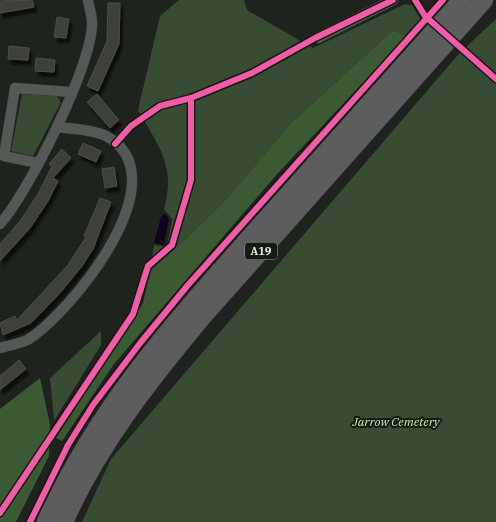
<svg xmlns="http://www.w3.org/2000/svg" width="496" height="522" viewBox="0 0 496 522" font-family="'IBM Plex Serif',serif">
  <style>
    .green { fill: #374c33 }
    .forest { fill: #3b5a34 }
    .water { fill: #13031f }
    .building { fill: #3c413b; stroke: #4a4e49; filter: url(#shadow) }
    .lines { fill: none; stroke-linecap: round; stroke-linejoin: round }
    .minor-casing { stroke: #3b3f3a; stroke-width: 11 }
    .trunk-casing { stroke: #3b3f3a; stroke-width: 19 }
    .minor { stroke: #555955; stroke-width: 10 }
    .trunk { stroke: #5d5c5f; stroke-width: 18 }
    .cycleway-casing { stroke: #131c11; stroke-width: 9 }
    .cycleway { stroke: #f35aa7; stroke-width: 6 }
    .labels { text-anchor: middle; stroke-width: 4; stroke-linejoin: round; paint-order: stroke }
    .shield { fill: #131c11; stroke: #a1a9a0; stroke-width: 1 }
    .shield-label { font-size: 11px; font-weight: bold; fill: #dee5dd }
    .park-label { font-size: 12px; font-style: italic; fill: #bbf3af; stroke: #131c11 }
  </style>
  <defs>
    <filter id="shadow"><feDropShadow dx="3" dy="5" stdDeviation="1" flood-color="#0009"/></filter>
  </defs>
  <rect width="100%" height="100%" fill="#1e231d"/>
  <g class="green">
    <path d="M 179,0 L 244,0 L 247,10 L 313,48 L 405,4 L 412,5 L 421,20 L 407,36 L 393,30 L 292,122 L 222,204 L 150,272 L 154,245 L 167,247 L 172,219 L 164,209 C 176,166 159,147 138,110 L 160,16 Z"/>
    <polygon points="496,19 496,74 465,48"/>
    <polygon points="463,49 496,79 496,522 82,522 111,459"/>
    <polygon points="22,94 56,96 60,100 60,104 33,156 11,151"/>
    <polygon points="101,331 101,345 54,421 50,378"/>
  </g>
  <g class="forest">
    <polygon points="393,30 407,36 278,173 114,364 62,441 56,438 143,303 150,272 222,204 292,122"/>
    <polygon points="40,378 50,425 49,456 16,522 0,522 0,409"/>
  </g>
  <polygon class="water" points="165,214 169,219 164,245 154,243 161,217"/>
  <g class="building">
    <polygon points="32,0 34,7 0,13 0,1"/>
    <polygon points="108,3 120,3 119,44 98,91 87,86 107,41"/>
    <polygon points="57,17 69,19 66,38 54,37"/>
    <polygon points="9,46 29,48 28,60 8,59"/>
    <polygon points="36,58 55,60 54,72 35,71"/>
    <polygon points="97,94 119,120 110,128 87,102"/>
    <polygon points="83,143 101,151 96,162 78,154"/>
    <polygon points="62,149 71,158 53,178 58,181 48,201 30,228 0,261 0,244 20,221 38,194 52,166 49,164"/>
    <polygon points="114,167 117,186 105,188 102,169"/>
    <polygon points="100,198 111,202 93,249 82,266 60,293 31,323 3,335 0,323 15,316 17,320 68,265 86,237 84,236"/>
    <polygon points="19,360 26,369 0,390 0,376"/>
  </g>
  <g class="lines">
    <g class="minor-casing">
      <g id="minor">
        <polyline points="318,38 393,0"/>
        <polyline points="38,163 4,156 15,88 71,92"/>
        <path d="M 0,224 C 28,193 93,64 92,23 C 92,15 89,7 88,0"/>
        <path d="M 0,348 C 9,345 21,344 29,339 C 72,311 182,177 106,136 C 92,129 72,129 57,127"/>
      </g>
    </g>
    <g class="trunk-casing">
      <g id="trunk">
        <path d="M 46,522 C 99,404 176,321 260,226 C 327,151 395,76 462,0"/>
        <path d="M 64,522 C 98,445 149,381 203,316 L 484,0"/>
      </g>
    </g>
    <use href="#minor" class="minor"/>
    <use href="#trunk" class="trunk"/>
    <g class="cycleway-casing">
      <g id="cycleway">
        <polyline points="415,0 425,16 496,79"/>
        <polyline points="115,144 131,126 160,106 191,98 252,73 315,38 393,0"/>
        <polyline points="0,513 133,314 148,266 172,245 191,180 191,98"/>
        <polyline points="30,522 68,445 93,405 141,342 188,285 443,0"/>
      </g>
    </g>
    <use href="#cycleway" class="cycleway"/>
  </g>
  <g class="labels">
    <rect class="shield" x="245" y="242.5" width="32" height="17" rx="4"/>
    <g class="shield-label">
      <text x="261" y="255">A19</text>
    </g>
    <g class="park-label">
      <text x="396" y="426">Jarrow Cemetery</text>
    </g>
  </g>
</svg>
